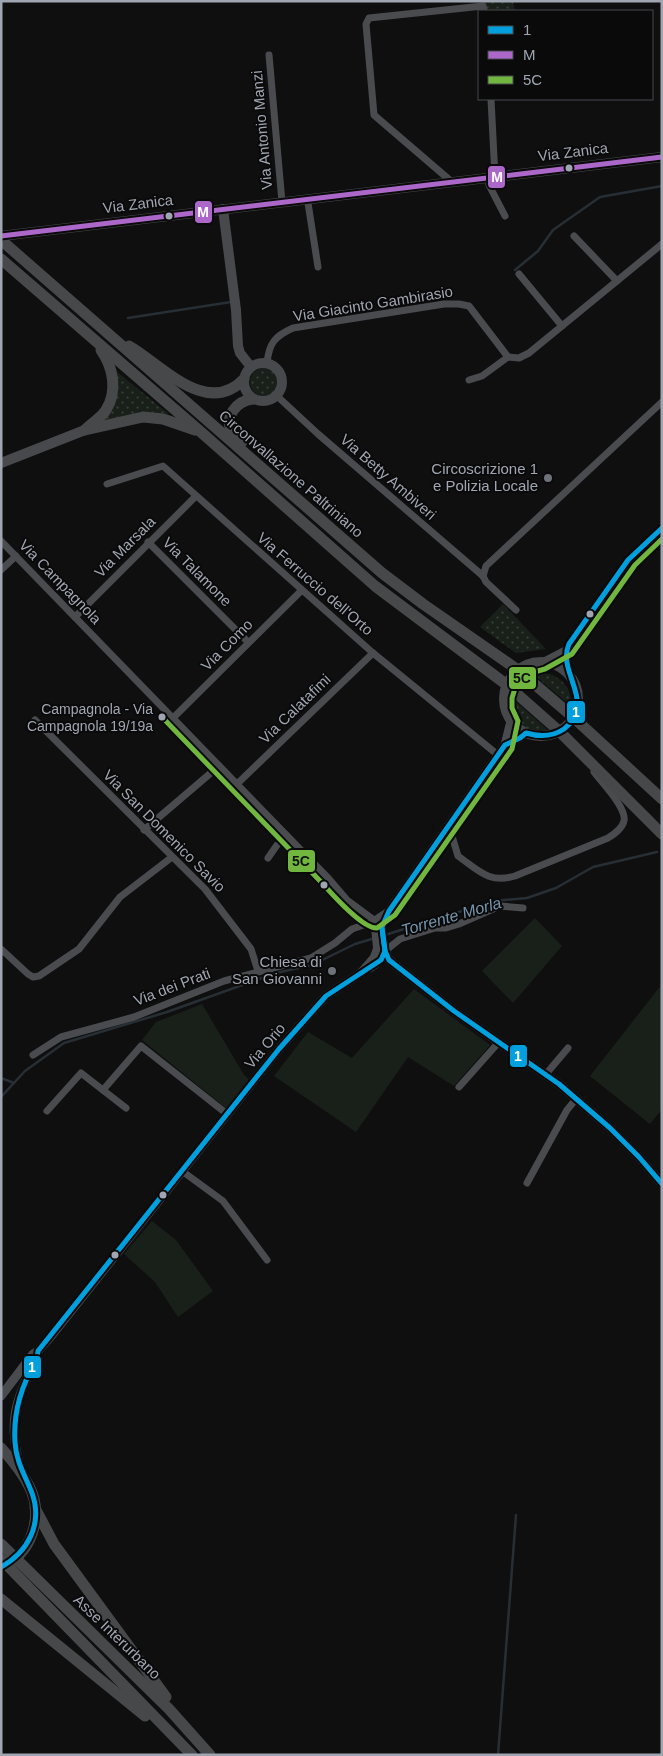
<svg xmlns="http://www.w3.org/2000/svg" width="663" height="1756" viewBox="0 0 663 1756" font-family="Helvetica,sans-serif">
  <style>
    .grass { fill: url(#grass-dots) }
    .green { fill: #19201a }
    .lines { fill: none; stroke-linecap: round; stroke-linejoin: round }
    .stream { stroke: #272f34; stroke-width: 2.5 }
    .minor { stroke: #4a4b4f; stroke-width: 7 }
    .tertiary { stroke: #4a4b4f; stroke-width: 9 }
    .secondary { stroke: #48494c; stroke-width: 10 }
    .primary { stroke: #46484a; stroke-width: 10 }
    .trunk { stroke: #46484a; stroke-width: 11 }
    .bus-1-casing { stroke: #0a0a0b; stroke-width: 9 }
    .bus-2-casing { stroke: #0a0a0b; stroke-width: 9 }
    .bus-3-casing { stroke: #0a0a0b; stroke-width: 9 }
    .bus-1 { stroke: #00a0de; stroke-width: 5 }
    .bus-2 { stroke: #ac68c9; stroke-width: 5 }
    .bus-3 { stroke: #71b73f; stroke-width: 5 }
    .bus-dot { fill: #a0a6b1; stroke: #0a0a0b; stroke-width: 2 }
    .poi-dot { fill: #6d7179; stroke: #0a0a0b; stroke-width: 2 }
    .labels { text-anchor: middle; stroke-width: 4; stroke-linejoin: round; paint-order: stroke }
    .bus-label { font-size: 14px; fill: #a0a6b1; stroke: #0a0a0b; text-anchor: end }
    .street-label { font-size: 15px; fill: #a0a6b1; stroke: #0a0a0b }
    .poi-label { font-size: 15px; fill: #a0a6b1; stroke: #0a0a0b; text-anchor: end }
    .water-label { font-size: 16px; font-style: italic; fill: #7695ac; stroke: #0a0a0b }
    .line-badge { stroke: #0a0a0b; stroke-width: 2 }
    .badge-label { font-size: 14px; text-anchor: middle; font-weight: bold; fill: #fff }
    .pale-badge-label { font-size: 14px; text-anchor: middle; font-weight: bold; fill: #111 }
  </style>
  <defs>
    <pattern id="grass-dots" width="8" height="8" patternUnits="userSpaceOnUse" patternTransform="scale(1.25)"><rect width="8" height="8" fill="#19201a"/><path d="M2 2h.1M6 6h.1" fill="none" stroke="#373d39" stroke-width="1.8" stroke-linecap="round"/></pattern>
  </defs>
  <rect width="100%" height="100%" fill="#0f0f10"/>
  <g class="grass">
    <polygon points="484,1 513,1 515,11 485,11"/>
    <circle cx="264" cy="382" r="14"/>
    <polygon points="116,371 169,414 141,412 103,423"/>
    <polygon points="503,604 546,649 516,653 480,627"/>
    <path d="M 537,672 C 556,672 573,686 571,706 L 534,675 L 534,673 Z"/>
    <path d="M 511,699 L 513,699 L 549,731 C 529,736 509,720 511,699 Z"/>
  </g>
  <g class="green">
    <polygon points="535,918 562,946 513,1003 482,971"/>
    <polygon points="662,984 662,1109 650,1124 590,1076"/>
    <polygon points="414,989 490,1045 454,1086 408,1057 356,1132 274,1076 308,1032 352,1058"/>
    <polygon points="202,1004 244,1075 250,1081 227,1109 142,1040 156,1022"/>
    <polygon points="152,1221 176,1240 213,1291 178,1317 155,1282 124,1254"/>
  </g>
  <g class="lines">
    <g class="stream">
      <polyline points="515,270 538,251 553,230 600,197 662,186"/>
      <polyline points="128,318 231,302"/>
      <polyline points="385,935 494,901 527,898 556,888 593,867 657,852"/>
      <polyline points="1,1078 14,1083"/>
      <polyline points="1,1097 25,1071 64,1043 167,1012 276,973 312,965 355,944 375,938"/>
      <polyline points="498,1755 516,1515"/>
    </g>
    <g class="minor">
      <polyline points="269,55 282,202"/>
      <polyline points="491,99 495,177"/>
      <polyline points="488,177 489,185 505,216"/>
      <polyline points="452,182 374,115 366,24 369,18 483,6 484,11"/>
      <polyline points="309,199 308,203 318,267"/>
      <polyline points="574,236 617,281"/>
      <polyline points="519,274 562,326"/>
      <polyline points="508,357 519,358 529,353 662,244"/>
      <path d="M 267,363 C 269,343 275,336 293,328 L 444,304 L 459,304 L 469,306 L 508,357"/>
      <polyline points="469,380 482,376 508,357"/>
      <polyline points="277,396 318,434 483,576 486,582 516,610"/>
      <polyline points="107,484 163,466 373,653 498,755"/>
      <polyline points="1,541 329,879 347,900 378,923"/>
      <polyline points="148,542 248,642"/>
      <polyline points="1,570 16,556"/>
      <polyline points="483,576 486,566 662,402"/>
      <polyline points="75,617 195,497"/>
      <polyline points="567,649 567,663 572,679"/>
      <polyline points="542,662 567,649 629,560 662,528"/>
      <polyline points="173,718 301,591"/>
      <polyline points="35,720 205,889 251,949 258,971"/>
      <polyline points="237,784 373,653"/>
      <path d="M 451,822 L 452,836 L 458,856 C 478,870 489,884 515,876 L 608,838 C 614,834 622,829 624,821 C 627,808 602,783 594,772"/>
      <polyline points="144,830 219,766"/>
      <polyline points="268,858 277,845 287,836"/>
      <polyline points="1,949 28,974 33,977 39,976 79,949 120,897 172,857"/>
      <polyline points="385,951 400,939 435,928 446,928 459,924 500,906 523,908"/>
      <polyline points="33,1055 61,1037 134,1017 224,981 311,958 335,943 352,929 375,921"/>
      <polyline points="546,1074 568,1048"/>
      <polyline points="459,1087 499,1042"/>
      <polyline points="103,1090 141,1046 227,1114"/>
      <polyline points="47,1111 81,1073 126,1108"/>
      <polyline points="182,1171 223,1201 267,1260"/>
      <polyline points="527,1183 567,1110 576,1099"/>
    </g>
    <g class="tertiary">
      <polyline points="505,745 520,738 526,733"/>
      <polyline points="385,951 389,960 454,1011 559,1084 610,1128 639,1157 662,1184"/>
      <polyline points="378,953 375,921 387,913"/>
      <path d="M 370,968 C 396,951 378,945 382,925 C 384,921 387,915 389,911 L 505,745 L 511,721"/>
      <polyline points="1,1396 33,1354 38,1351 52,1335 279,1049 326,996 361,973 374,958 377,950"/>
      <path d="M 21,1470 C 7,1424 15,1399 37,1358 L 38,1351"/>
    </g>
    <g class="secondary">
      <polyline points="223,209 236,310 238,346 240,353 251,367"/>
      <polyline points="1,236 662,157"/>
      <circle cx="263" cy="382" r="19"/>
      <polyline points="1,463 85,430"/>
    </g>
    <circle class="primary" cx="541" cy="699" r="37"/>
    <g class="trunk">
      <polyline points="1,240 382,573 423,604 518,670 573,717 662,799"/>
      <polyline points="1,259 202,433 375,586 507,685 559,731 662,834"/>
      <path d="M 129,346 C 162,365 207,418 244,379"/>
      <path d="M 86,429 C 92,423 102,417 106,410 C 118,391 113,367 101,350"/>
      <polyline points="85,430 143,417 163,419 195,430"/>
      <path d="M 242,442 C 239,440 235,437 233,434 C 223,417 236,401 253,399"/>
      <path d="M 1,1448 C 12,1460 22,1472 29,1486 C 43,1513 34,1546 10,1563"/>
      <polyline points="35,1508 54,1544 166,1697"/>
      <polyline points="1,1544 169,1709 210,1755"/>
      <polyline points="1,1559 192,1755"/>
      <polyline points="1,1599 145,1716"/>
    </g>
    <g class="bus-1-casing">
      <g id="bus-1">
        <polyline points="382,929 385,951 389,960 454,1011 559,1084 610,1128 639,1157 662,1184"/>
        <path d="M 1,1567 C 28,1552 43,1524 32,1493 C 25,1475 16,1462 15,1442 C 13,1411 22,1385 37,1358 L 38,1351 L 279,1049 L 326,996 L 381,960 L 385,951 L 382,927 L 389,911 L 505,745 L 520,738 L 526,733 C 539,737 552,737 564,729 C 598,703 556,672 569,644 L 628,560 L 662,528"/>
      </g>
    </g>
    <g class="bus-2-casing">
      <polyline id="bus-2" points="1,236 662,157"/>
    </g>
    <g class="bus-3-casing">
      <path id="bus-3" d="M 161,716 L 323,884 C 333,895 363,929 377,928 L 395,915 L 512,749 L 518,721 L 512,708 L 512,698 L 517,682 L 527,674 L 545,669 L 572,654 L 635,565 L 662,539"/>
    </g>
    <use href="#bus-1" class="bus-1"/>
    <use href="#bus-2" class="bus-2"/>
    <use href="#bus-3" class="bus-3"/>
  </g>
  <g class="bus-dot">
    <circle cx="569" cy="168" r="4.5"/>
    <circle cx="169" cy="216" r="4.5"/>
    <circle cx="590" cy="614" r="4.5"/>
    <circle cx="162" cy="717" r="4.5"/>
    <circle cx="324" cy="885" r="4.5"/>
    <circle cx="163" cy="1195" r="4.5"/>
    <circle cx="115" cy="1255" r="4.5"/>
  </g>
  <g class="poi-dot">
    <circle cx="548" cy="478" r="5"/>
    <circle cx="332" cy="971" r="5"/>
  </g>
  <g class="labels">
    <g class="bus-label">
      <text x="153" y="714">Campagnola - Via<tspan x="153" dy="17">Campagnola 19/19a</tspan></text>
    </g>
    <g class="street-label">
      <text transform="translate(262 130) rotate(-95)" y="5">Via Antonio Manzi</text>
      <text transform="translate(573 152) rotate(-7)" y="5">Via Zanica</text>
      <text transform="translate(138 204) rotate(-7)" y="5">Via Zanica</text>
      <text transform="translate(373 304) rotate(-9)" y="5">Via Giacinto Gambirasio</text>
      <text transform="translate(291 474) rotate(41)" y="5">Circonvallazione Paltriniano</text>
      <text transform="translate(388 477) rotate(41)" y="5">Via Betty Ambiveri</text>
      <text transform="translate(125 547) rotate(-45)" y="5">Via Marsala</text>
      <text transform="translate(197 572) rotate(45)" y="5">Via Talamone</text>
      <text transform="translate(60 582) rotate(46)" y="5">Via Campagnola</text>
      <text transform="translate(315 584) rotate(41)" y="5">Via Ferruccio dell'Orto</text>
      <text transform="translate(227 645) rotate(-45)" y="5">Via Como</text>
      <text transform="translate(295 709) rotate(-44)" y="5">Via Calatafimi</text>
      <text transform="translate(164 831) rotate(45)" y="5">Via San Domenico Savio</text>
      <text transform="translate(172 987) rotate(-21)" y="5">Via dei Prati</text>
      <text transform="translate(265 1046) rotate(-50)" y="5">Via Orio</text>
      <text transform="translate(117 1637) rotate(44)" y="5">Asse Interurbano</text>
    </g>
    <g class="poi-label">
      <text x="538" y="474">Circoscrizione 1<tspan x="538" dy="17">e Polizia Locale</tspan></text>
      <text x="322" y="967">Chiesa di<tspan x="322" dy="17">San Giovanni</tspan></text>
    </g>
    <g class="water-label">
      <text transform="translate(451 916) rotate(-16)" y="6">Torrente Morla</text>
    </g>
  </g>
  <g class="line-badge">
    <rect x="487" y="165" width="19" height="24" rx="5" fill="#ac68c9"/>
    <rect x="194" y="200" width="19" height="24" rx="5" fill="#ac68c9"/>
    <rect x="508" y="666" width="29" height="24" rx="5" fill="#71b73f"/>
    <rect x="566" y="700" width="20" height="24" rx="5" fill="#00a0de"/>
    <rect x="287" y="849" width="29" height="24" rx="5" fill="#71b73f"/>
    <rect x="509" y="1044" width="19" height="24" rx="5" fill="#00a0de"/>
    <rect x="23" y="1355" width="19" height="24" rx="5" fill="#00a0de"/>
  </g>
  <g class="badge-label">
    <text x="497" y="182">M</text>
    <text x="203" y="217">M</text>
    <text x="576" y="717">1</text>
    <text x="518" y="1061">1</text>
    <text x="32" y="1372">1</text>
  </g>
  <g class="pale-badge-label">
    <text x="522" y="683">5C</text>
    <text x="301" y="866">5C</text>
  </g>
  <rect width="663" height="1756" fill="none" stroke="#a0a6b1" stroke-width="5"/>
  <rect x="478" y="10" width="175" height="90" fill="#0a0a0b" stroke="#46484d"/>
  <rect x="488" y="26" width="25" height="8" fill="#00a0de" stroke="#46484d"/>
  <text x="523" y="35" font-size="15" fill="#a0a6b1">1</text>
  <rect x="488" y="51" width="25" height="8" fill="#ac68c9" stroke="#46484d"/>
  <text x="523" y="60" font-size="15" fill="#a0a6b1">M</text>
  <rect x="488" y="76" width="25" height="8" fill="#71b73f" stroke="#46484d"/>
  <text x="523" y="85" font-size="15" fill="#a0a6b1">5C</text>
</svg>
